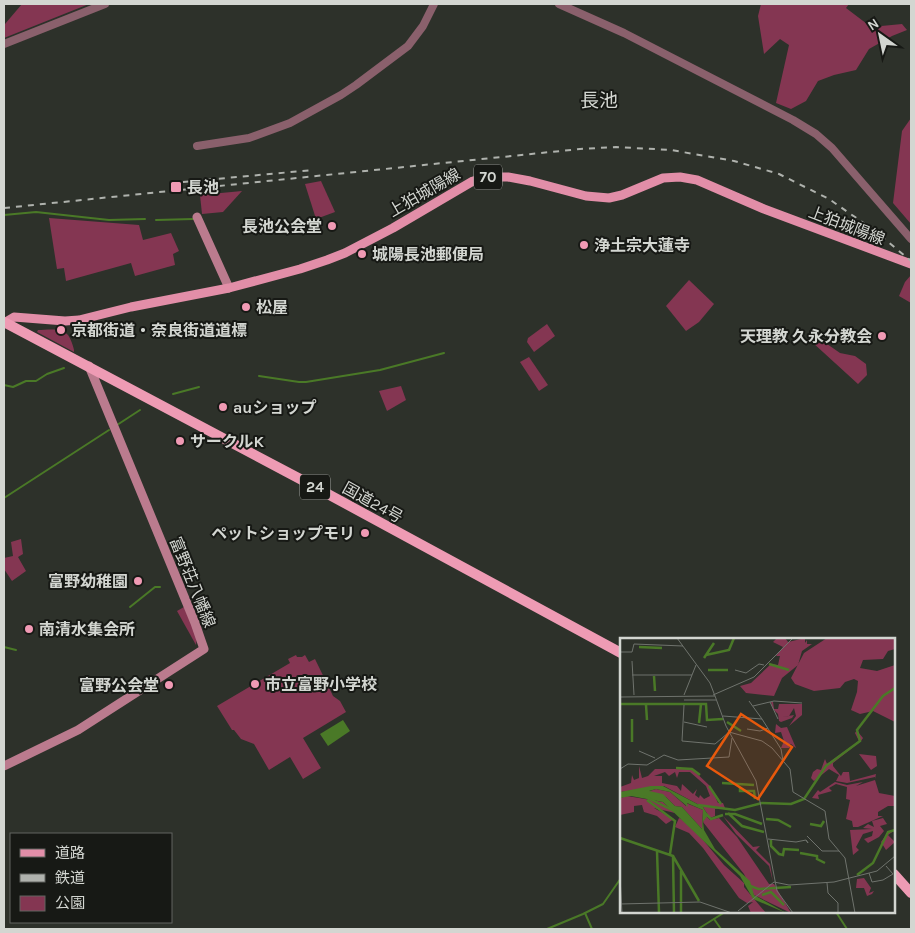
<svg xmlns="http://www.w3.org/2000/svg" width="915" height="933" viewBox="0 0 915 933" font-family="Karla,'Noto Sans JP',sans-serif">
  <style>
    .green { fill: #843652 }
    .water { fill: #4a7927 }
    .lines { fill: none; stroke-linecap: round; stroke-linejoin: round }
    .stream { stroke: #4a7927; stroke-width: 2 }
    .tertiary { stroke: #8a606c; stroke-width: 8 }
    .secondary { stroke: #bb7b8e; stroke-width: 9 }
    .primary { stroke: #e28ea8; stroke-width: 9 }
    .trunk { stroke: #ee9bb4; stroke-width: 10 }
    .rail { stroke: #afb2ad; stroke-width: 2; stroke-dasharray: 6 6; stroke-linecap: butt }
    .poi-dot { fill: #f09ab4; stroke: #171915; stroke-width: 2 }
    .labels { text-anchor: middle; stroke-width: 4; stroke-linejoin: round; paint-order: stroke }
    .shield { fill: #171915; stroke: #9b9d99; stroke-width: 1 }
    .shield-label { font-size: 15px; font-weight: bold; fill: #d3d6d1 }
    .poi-label { font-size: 16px; font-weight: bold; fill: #d3d6d1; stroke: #171915; text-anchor: start }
    .street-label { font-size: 16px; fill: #d3d6d1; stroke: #171915 }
    .quarter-label { font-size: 19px; fill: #d3d6d1; stroke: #171915 }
    .inset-river { fill: none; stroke: #4a7927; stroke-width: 2.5 }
    .inset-road { fill: none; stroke: #6f736d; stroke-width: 1 }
    .view { fill: #e8590c; fill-opacity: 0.15; stroke: #e8590c; stroke-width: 2.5 }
    .inset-edge { fill: none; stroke: #d3d6d1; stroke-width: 2.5 }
  </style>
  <rect width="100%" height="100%" fill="#2d312a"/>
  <g class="green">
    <polygon points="22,4 89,4 4,38 5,24"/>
    <polygon points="761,4 849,4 846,8 871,27 902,24 907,30 892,36 869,49 856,70 834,75 818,81 806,101 791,109 776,103 789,45 780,39 764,54 758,16"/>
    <polygon points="911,118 911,224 893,203 902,131"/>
    <polygon points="321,181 335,212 316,219 305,184"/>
    <polygon points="242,191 223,212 202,214 200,195"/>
    <polygon points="49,218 139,225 143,240 171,233 179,251 173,254 175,265 135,276 131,263 66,281 64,268 57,269"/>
    <polygon points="911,275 911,303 899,296 905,282"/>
    <polygon points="689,280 714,304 699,322 686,331 666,306"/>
    <polygon points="547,324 555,336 534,352 527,342 528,338"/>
    <path d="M 38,330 C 47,330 61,327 68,335 C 71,339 73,346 74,350 L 74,352 L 37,332 Z"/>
    <polygon points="817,337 840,353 855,356 866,364 867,375 858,384 812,342"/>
    <polygon points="529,357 548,385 539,391 520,362"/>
    <polygon points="401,386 406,400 387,411 379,391"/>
    <polygon points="21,539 23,554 18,557 26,571 12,581 4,569 4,558 13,556 11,542"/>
    <polygon points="184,607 197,637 196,645 177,611"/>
    <polygon points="296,655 297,657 302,657 305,655 309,662 315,659 333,696 340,701 346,712 303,738 321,768 303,779 290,757 269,770 254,744 241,739 234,730 232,730 217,706 290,663 288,659"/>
  </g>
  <polygon class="water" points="343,720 350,731 328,746 320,734"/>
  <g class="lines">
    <g class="stream">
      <polyline points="4,215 36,212 109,220 145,219"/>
      <polyline points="156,220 193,219"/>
      <polyline points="259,376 299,382 306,382 380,370 444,353"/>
      <polyline points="4,385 13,387 26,381 36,381 47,374 64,368"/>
      <polyline points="173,394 199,387"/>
      <polyline points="117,425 140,410"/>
      <polyline points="4,498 109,430"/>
      <polyline points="130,607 155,587 160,587"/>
      <polyline points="4,647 16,650"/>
      <polyline points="836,912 847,929"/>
      <polyline points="585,913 592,929"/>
      <polyline points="714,919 721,929"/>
      <polyline points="547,929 583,914 603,904 621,878"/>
      <polyline points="698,929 725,912"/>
    </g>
    <g class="tertiary">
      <polyline points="559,4 624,33 793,120 816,134 832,148 911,239"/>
      <polyline points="4,44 105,4"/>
      <polyline points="197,146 249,138 290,123 341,95 356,85 408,46 423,26 434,4"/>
    </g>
    <g class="secondary">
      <polyline points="197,217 229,288"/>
      <polyline points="4,766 78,730 204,649 195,623 89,366"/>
    </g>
    <polyline class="primary" points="4,323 14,317 65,321 79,320 131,307 229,288 300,269 327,260 345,253 393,228 473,181 488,177 508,177 530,181 586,196 609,198 622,195 663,178 680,177 697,180 764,209 911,264"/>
    <g class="trunk">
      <polyline points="4,322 302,480 621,653"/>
      <polyline points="894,874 911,893"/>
    </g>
    <g class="rail">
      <polyline points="183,182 313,170"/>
      <polyline points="4,208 580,149 616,147 671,150 734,161 779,174 829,199 875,231 911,261"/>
    </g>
  </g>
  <g class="poi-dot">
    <rect x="170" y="181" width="12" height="12" rx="2.5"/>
    <circle cx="332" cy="226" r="5"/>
    <circle cx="584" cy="245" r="5"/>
    <circle cx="362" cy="254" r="5"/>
    <circle cx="246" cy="307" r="5"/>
    <circle cx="61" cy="330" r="5"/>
    <circle cx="882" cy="336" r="5"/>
    <circle cx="223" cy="407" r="5"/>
    <circle cx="180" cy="441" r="5"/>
    <circle cx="365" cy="533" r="5"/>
    <circle cx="138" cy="581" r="5"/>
    <circle cx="29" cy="629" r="5"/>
    <circle cx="255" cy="684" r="5"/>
    <circle cx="169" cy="685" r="5"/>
  </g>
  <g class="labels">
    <g class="shield">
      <rect x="474" y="164.5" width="28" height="25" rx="4"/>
      <rect x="300" y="474.5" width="30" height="25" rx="4"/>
    </g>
    <g class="shield-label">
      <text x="488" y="182">70</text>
      <text x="315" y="492">24</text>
    </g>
    <g class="poi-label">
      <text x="187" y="193">長池</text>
      <text x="322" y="232" text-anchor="end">長池公会堂</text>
      <text x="594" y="251">浄土宗大蓮寺</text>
      <text x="372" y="260">城陽長池郵便局</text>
      <text x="256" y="313">松屋</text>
      <text x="71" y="336">京都街道・奈良街道道標</text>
      <text x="872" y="342" text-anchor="end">天理教 久永分教会</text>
      <text x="233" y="413">auショップ</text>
      <text x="190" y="447">サークルK</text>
      <text x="355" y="539" text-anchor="end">ペットショップモリ</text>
      <text x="128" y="587" text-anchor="end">富野幼稚園</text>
      <text x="39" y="635">南清水集会所</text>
      <text x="265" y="690">市立富野小学校</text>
      <text x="159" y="691" text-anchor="end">富野公会堂</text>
    </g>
    <g class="street-label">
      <text transform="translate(424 192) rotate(-30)" y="6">上狛城陽線</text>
      <text transform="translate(847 225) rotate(21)" y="6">上狛城陽線</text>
      <text transform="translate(373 502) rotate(29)" y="6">国道24号</text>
      <text transform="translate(193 582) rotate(68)" y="6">富野荘八幡線</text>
    </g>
    <g class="quarter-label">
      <text x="599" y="107">長池</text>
    </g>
  </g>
  <g transform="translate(620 638)">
    <rect width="275" height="275" fill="#2d312a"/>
    <path d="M 157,0 L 165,0 L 168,4 L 185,0 L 185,5 L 187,2 L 187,6 L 192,6 L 182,13 L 178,27 L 162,40 L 154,58 L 126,55 L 120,48 L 131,45 L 151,26 L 158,27 L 160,18 L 156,18 L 163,9 L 153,4 ZM 207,0 L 275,0 L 275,11 L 268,13 L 263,21 L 243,22 L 240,30 L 257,33 L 275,27 L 275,84 L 253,73 L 240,76 L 231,72 L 237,54 L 238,43 L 234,41 L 225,44 L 220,50 L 194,53 L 175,46 L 171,40 L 184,15 ZM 151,64 L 162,64 L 153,64 L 154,71 L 158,71 L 159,66 L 182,66 L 182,77 L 169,88 L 176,78 L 174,70 L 169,78 L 162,79 L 174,77 L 172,80 L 161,84 L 159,83 L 158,76 L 153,71 ZM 156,86 L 161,90 L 167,89 L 176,110 L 171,106 L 168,107 L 170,110 L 161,110 L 164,103 L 161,94 L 155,95 ZM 239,89 L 238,94 L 243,100 L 241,103 L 213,125 L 213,128 L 221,138 L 223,134 L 229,134 L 230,143 L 256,136 L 255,141 L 255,139 L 227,145 L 216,143 L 219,137 L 209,131 L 194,143 L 191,140 L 193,134 L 197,131 L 201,132 L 205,121 L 207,126 L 239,103 L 235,95 ZM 239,116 L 256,118 L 257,128 L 251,132 ZM 19,128 L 22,140 L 28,138 L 35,131 L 72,131 L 90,148 L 98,165 L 103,165 L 105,170 L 95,171 L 95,178 L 90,180 L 83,169 L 44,148 L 0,154 L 0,149 L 11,145 L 12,137 L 14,142 L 19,140 ZM 45,134 L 49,138 L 55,134 L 57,140 L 59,134 L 70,134 L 86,148 L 90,158 L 84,161 L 80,157 L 79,160 L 75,157 L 77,151 L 73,156 L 62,146 L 61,153 L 57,148 L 42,145 L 42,138 L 34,138 ZM 255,142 L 259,155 L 275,158 L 275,168 L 268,168 L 258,174 L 258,178 L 263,178 L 238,189 L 233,189 L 232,183 L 226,181 L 230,162 L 226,161 L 227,149 L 216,146 L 209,150 L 212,153 L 198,157 L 199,161 L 192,160 L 198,152 L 200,154 L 215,144 L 227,147 L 243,144 L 236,148 ZM 36,151 L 50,154 L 66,168 L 66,165 L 83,172 L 82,191 L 62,169 L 55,168 L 46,159 L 27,154 ZM 7,158 L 43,164 L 55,175 L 34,170 L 54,181 L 46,186 L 37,178 L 24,174 L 22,167 L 14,168 L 14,174 L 0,177 L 0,160 ZM 86,178 L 90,182 L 99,180 L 117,199 L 149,246 L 154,246 L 171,275 L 134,257 L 124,236 L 83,184 ZM 103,178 L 133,209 L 140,208 L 136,212 L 150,226 L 153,244 L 149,228 L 116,196 ZM 59,180 L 68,184 L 104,227 L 124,245 L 124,249 L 146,275 L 131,275 L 128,268 L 133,264 L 127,265 L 119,260 L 83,210 L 69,195 L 55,189 ZM 263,180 L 267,186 L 260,188 L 264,193 L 259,199 L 248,205 L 244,201 L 252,198 L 253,193 L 243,196 L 236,209 L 239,212 L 233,217 L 230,192 L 252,191 L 243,190 L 248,186 L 254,189 L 252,183 ZM 275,192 L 268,197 L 275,204 L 266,212 L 261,204 L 269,193 ZM 244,240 L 251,250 L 249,255 L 254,253 L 252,256 L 247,258 L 244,250 L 236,250 L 237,241 Z" fill="#843652" fill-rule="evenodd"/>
    <path d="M 31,148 L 43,148 L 83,169 L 88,177 L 83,184 L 84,192 L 95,211 L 130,243 L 134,257 L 166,275 L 133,261 L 120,238 L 43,164 L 11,158 L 0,160 L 0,154 ZM 36,151 L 50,154 L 68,169 L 67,165 L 83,172 L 82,191 L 62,169 L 55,168 L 43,156 L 29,153 Z" fill="#4a7927" fill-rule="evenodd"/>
    <path class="inset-river" d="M 19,9 L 42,10M 86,17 L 109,12 L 114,0M 84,20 L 94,5M 149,26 L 169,32M 88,32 L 108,32M 34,38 L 35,53M 0,66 L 86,66 L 87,82 L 103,81M 26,67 L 27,82M 12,81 L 12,104M 107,84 L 121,93M 79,85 L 81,66M 56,130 L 72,131 L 80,137M 102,145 L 134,147M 89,148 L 101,166M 120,149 L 120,153 L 134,153 L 135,161M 24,158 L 56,174M 27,162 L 55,183 L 50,216M 78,167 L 115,172 L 142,165 L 171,166 L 184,161 L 206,128 L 240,103 L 237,92 L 263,58 L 275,50M 108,175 L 122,188 L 144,194M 86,176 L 91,181 L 103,177M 105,176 L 115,176 L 142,186M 146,181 L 158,182 L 171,189M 190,186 L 201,188 L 204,183M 0,200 L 53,218 L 54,275M 151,202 L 151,208 L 159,216 L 163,217 L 164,211 L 179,212M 37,213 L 39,275M 180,215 L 197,218 L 197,221 L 205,225M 53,218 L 79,263M 61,233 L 61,275M 237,237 L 253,225 L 268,194 L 275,192M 128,247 L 138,251 L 171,249M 142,257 L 151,254 L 164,267"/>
    <path class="inset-road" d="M 57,0 L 90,45 L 95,58M 0,14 L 12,14 L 14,6 L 63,8M 12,23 L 14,57M 115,32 L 126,35 L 139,26 L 144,27M 12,37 L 72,37M 64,57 L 76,27M 93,57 L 134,39 L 173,0M 0,59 L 95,58 L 106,88 L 136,143 L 157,253 L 173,275M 64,62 L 96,62M 129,63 L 142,81M 150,64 L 158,81M 64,67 L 62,103 L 95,106 L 108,95M 133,68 L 154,63 L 182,65M 103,78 L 142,81 L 161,111 L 163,123M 64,84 L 87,89M 127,91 L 140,93 L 148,90M 109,94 L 142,103 L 152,110 L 170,131 L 173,154 L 205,173 L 209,201 L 225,220 L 235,275M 19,113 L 35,120M 0,131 L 8,126 L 27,127 L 44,117 L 58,122 L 109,119 L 112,100M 187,198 L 202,213 L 219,213M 148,201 L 176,204 L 186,202 L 188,205 L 186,202M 249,235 L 252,244 L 263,242 L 273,236 L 266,228M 0,239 L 2,275M 207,245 L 208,255 L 218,265 L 218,275M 0,266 L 80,264 L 112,275M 118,273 L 154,244 L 169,247 L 214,244 L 257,233 L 275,218"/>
    <path class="view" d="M 121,76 L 172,109 L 138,161 L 87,128 Z"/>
    <rect width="275" height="275" class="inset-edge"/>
  </g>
  <rect width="915" height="933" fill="none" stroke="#d3d6d1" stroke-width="10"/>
  <rect x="10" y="833" width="162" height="90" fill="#171915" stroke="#626560"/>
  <rect x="20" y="849" width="25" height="8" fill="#e28ea8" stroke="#626560"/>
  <text x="55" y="858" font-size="15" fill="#d3d6d1">道路</text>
  <rect x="20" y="874" width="25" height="8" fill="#afb2ad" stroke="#626560"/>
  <text x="55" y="883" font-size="15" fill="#d3d6d1">鉄道</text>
  <rect x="20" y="896" width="25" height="15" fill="#843652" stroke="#626560"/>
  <text x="55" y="908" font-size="15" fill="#d3d6d1">公園</text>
  <g transform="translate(880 35) rotate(327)" stroke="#171915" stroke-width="4" paint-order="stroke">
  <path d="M0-4L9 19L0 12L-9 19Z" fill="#d3d6d1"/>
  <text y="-8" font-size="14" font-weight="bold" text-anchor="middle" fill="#d3d6d1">N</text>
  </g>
</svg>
